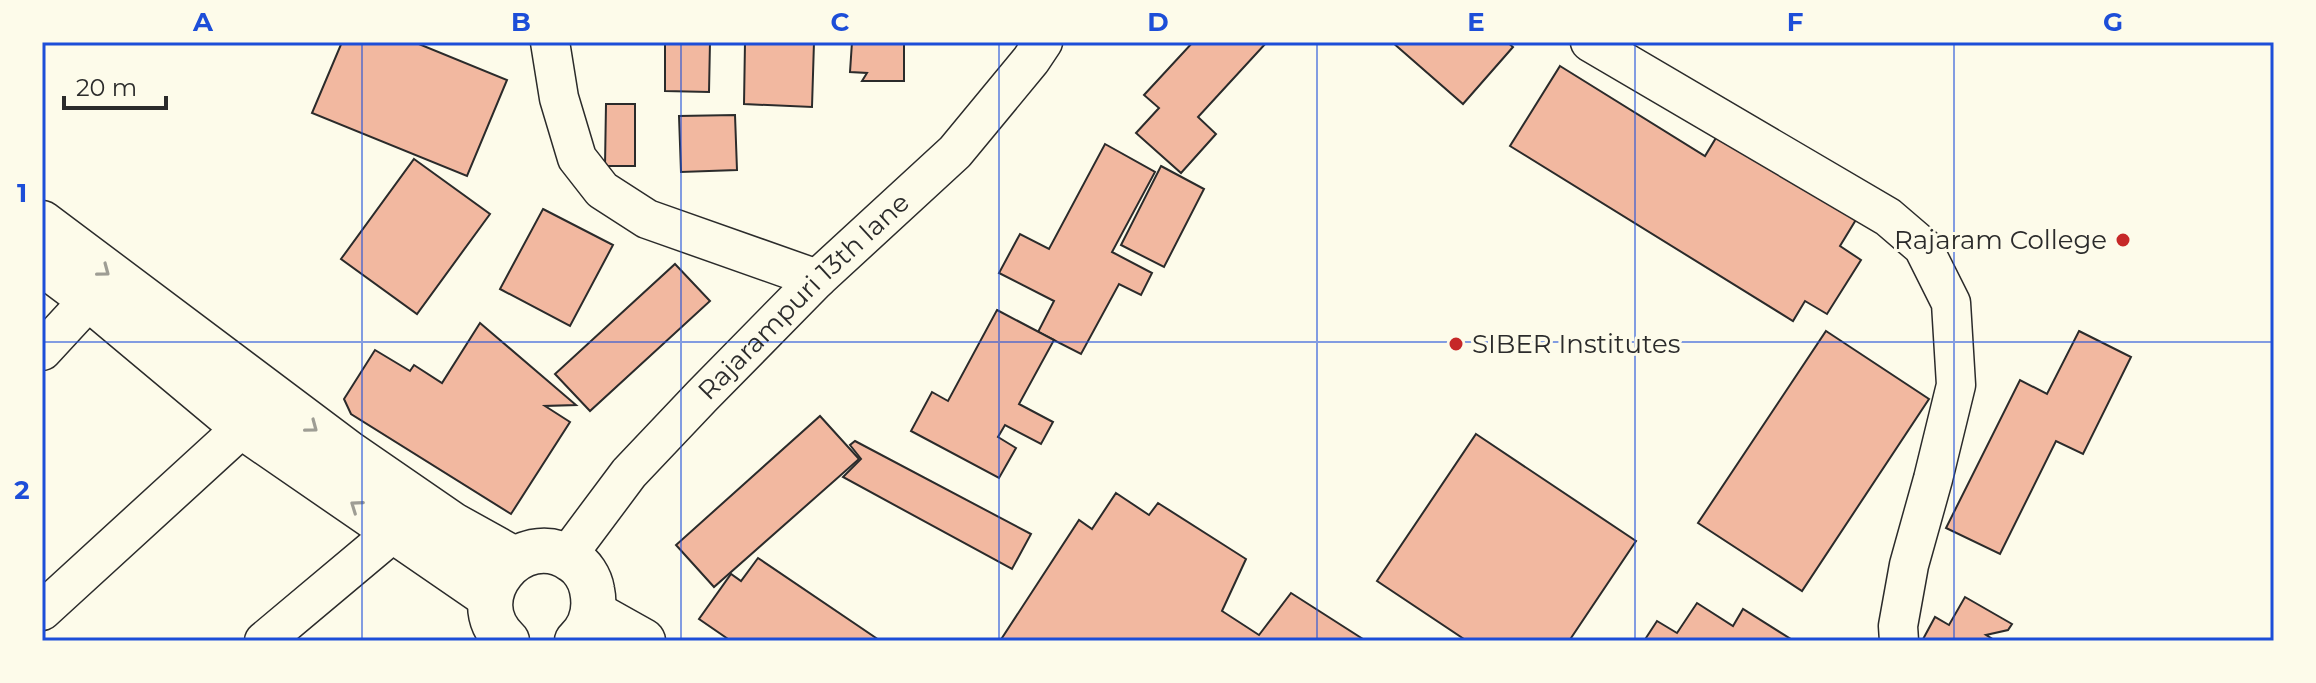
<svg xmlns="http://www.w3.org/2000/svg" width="2316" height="683" viewBox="0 0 2316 683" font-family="Montserrat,sans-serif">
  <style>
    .building { fill: #f2b8a0; stroke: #2b2b2b; stroke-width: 2 }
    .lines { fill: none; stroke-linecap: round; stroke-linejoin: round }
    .minor-casing { stroke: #2b2b2b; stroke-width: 41 }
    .major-casing { stroke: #2b2b2b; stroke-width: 47 }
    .minor { stroke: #fdfbea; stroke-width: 38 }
    .major { stroke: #fdfbea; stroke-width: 44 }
    .oneway { stroke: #9e9d94 }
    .grid { fill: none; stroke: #1d4ed8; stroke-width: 2; stroke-opacity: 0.55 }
    .poi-dot { fill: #c62828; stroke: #fdfbea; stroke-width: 3 }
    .labels { text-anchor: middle; stroke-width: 6; stroke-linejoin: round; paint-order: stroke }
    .poi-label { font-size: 26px; fill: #2b2b2b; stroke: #fdfbea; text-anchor: end }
    .street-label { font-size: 26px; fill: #2b2b2b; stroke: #fdfbea }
    .neatline { fill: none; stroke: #1d4ed8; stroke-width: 3 }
    .grid-label { font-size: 26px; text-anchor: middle; font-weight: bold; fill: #1d4ed8 }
  </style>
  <rect width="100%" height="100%" fill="#fdfbea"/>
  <g class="building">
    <polygon points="342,42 414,42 507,80 467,176 312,113"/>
    <polygon points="665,42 710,42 709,92 665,91"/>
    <polygon points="745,42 814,42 812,107 744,104"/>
    <polygon points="852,42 904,42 904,81 862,81 867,73 850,72"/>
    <polygon points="1193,42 1267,42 1198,117 1216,134 1181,173 1136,133 1159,108 1144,95"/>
    <polygon points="1392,42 1507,42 1513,47 1463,104"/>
    <polygon points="1560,66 1705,156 1719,133 1857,218 1840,246 1861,260 1827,314 1805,301 1793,321 1510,146"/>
    <polygon points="606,104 635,104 635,166 605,166"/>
    <polygon points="735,115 737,170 681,172 679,116"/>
    <polygon points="1105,144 1155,172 1112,252 1152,273 1141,295 1119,284 1081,354 1038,332 1054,301 999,273 1020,234 1049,249"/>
    <polygon points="414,159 490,214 417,314 341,259"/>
    <polygon points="1161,166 1204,189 1164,267 1121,245"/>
    <polygon points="543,209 613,245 570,326 500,289"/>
    <polygon points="675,264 710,301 590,411 555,374"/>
    <polygon points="997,310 1054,340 1019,404 1053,422 1041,444 1005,425 998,437 1016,448 999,478 911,431 932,392 948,401"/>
    <polygon points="480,323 576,405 545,406 570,422 511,514 351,414 344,399 375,350 410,371 414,365 442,383"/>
    <polygon points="1826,331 1929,399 1802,591 1698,523"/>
    <polygon points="2079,331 2131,357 2083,454 2056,441 2000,554 1946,528 2020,380 2047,394"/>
    <polygon points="820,416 859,459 714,587 676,545"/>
    <polygon points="1476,434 1636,541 1569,641 1467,641 1377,581"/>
    <polygon points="855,441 1031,534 1012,569 843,477 861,459 850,445"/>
    <polygon points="1116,493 1149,515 1158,503 1246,559 1222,611 1259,635 1291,593 1366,641 1000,641 1079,520 1092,529"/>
    <polygon points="758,558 879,640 731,641 699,619 731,574 741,581"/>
    <polygon points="1965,597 2012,624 2008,630 1986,635 1996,641 1922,641 1935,617 1949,625"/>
    <polygon points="1697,603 1733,626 1743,609 1794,641 1644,641 1657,621 1677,633"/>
  </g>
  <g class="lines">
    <g class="minor-casing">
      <g id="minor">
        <polyline points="550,42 559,98 577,158 602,190 647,219 817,279"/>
        <polyline points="1590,42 1888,217 1923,247 1951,303 1956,385 1933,479 1909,565 1898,626 1899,641"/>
        <polyline points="42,351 90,299"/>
        <path id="s1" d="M 567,556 L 629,473 L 702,396 L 817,279 L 955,152 L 1031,60 L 1043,42"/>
        <polyline points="42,611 243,427"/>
        <polyline points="264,641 394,532"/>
      </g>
    </g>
    <g class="major-casing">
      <g id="major">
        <polyline points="42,223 347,452 453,525 514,559"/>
        <polyline points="42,263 90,299 243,427 490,597"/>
        <polyline points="593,613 643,641"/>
        <path d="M 507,641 C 460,598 521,525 572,560 C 582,566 590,578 592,590 C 596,609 591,628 577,641"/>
      </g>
    </g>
    <use href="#minor" class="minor"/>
    <use href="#major" class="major"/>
  </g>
  <defs><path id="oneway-chevron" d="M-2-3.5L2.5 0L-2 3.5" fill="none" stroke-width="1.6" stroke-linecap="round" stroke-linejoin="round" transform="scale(2)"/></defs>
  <g class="oneway">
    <use href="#oneway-chevron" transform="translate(104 271) rotate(37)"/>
    <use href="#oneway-chevron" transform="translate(312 427) rotate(37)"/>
    <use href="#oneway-chevron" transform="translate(356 506) rotate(-145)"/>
  </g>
  <path class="grid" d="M 362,42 L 362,641M 681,42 L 681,641M 999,42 L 999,641M 1317,42 L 1317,641M 1635,42 L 1635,641M 1954,42 L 1954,641M 42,342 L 2274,342"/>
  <g class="poi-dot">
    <circle cx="2123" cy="240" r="8"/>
    <circle cx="1456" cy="344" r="8"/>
  </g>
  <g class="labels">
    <g class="poi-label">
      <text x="2107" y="249">Rajaram College</text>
      <text x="1472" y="353" text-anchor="start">SIBER Institutes</text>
    </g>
    <g class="street-label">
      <text dy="9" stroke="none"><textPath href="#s1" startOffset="352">Rajarampuri 13th lane</textPath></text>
    </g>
  </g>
  <rect width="2316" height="683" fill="none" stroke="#fdfbea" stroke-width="88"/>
  <path d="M64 96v12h102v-12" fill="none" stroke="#2b2b2b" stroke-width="4"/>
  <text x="76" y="96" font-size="24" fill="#2b2b2b" stroke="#fdfbea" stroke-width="6" paint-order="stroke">20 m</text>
  <rect x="44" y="44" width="2228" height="595" class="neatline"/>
  <g class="grid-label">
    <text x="203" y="31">A</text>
    <text x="521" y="31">B</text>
    <text x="840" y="31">C</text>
    <text x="1158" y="31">D</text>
    <text x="1476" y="31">E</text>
    <text x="1795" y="31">F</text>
    <text x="2113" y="31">G</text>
    <text x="22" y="202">1</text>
    <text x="22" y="499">2</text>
  </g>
</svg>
